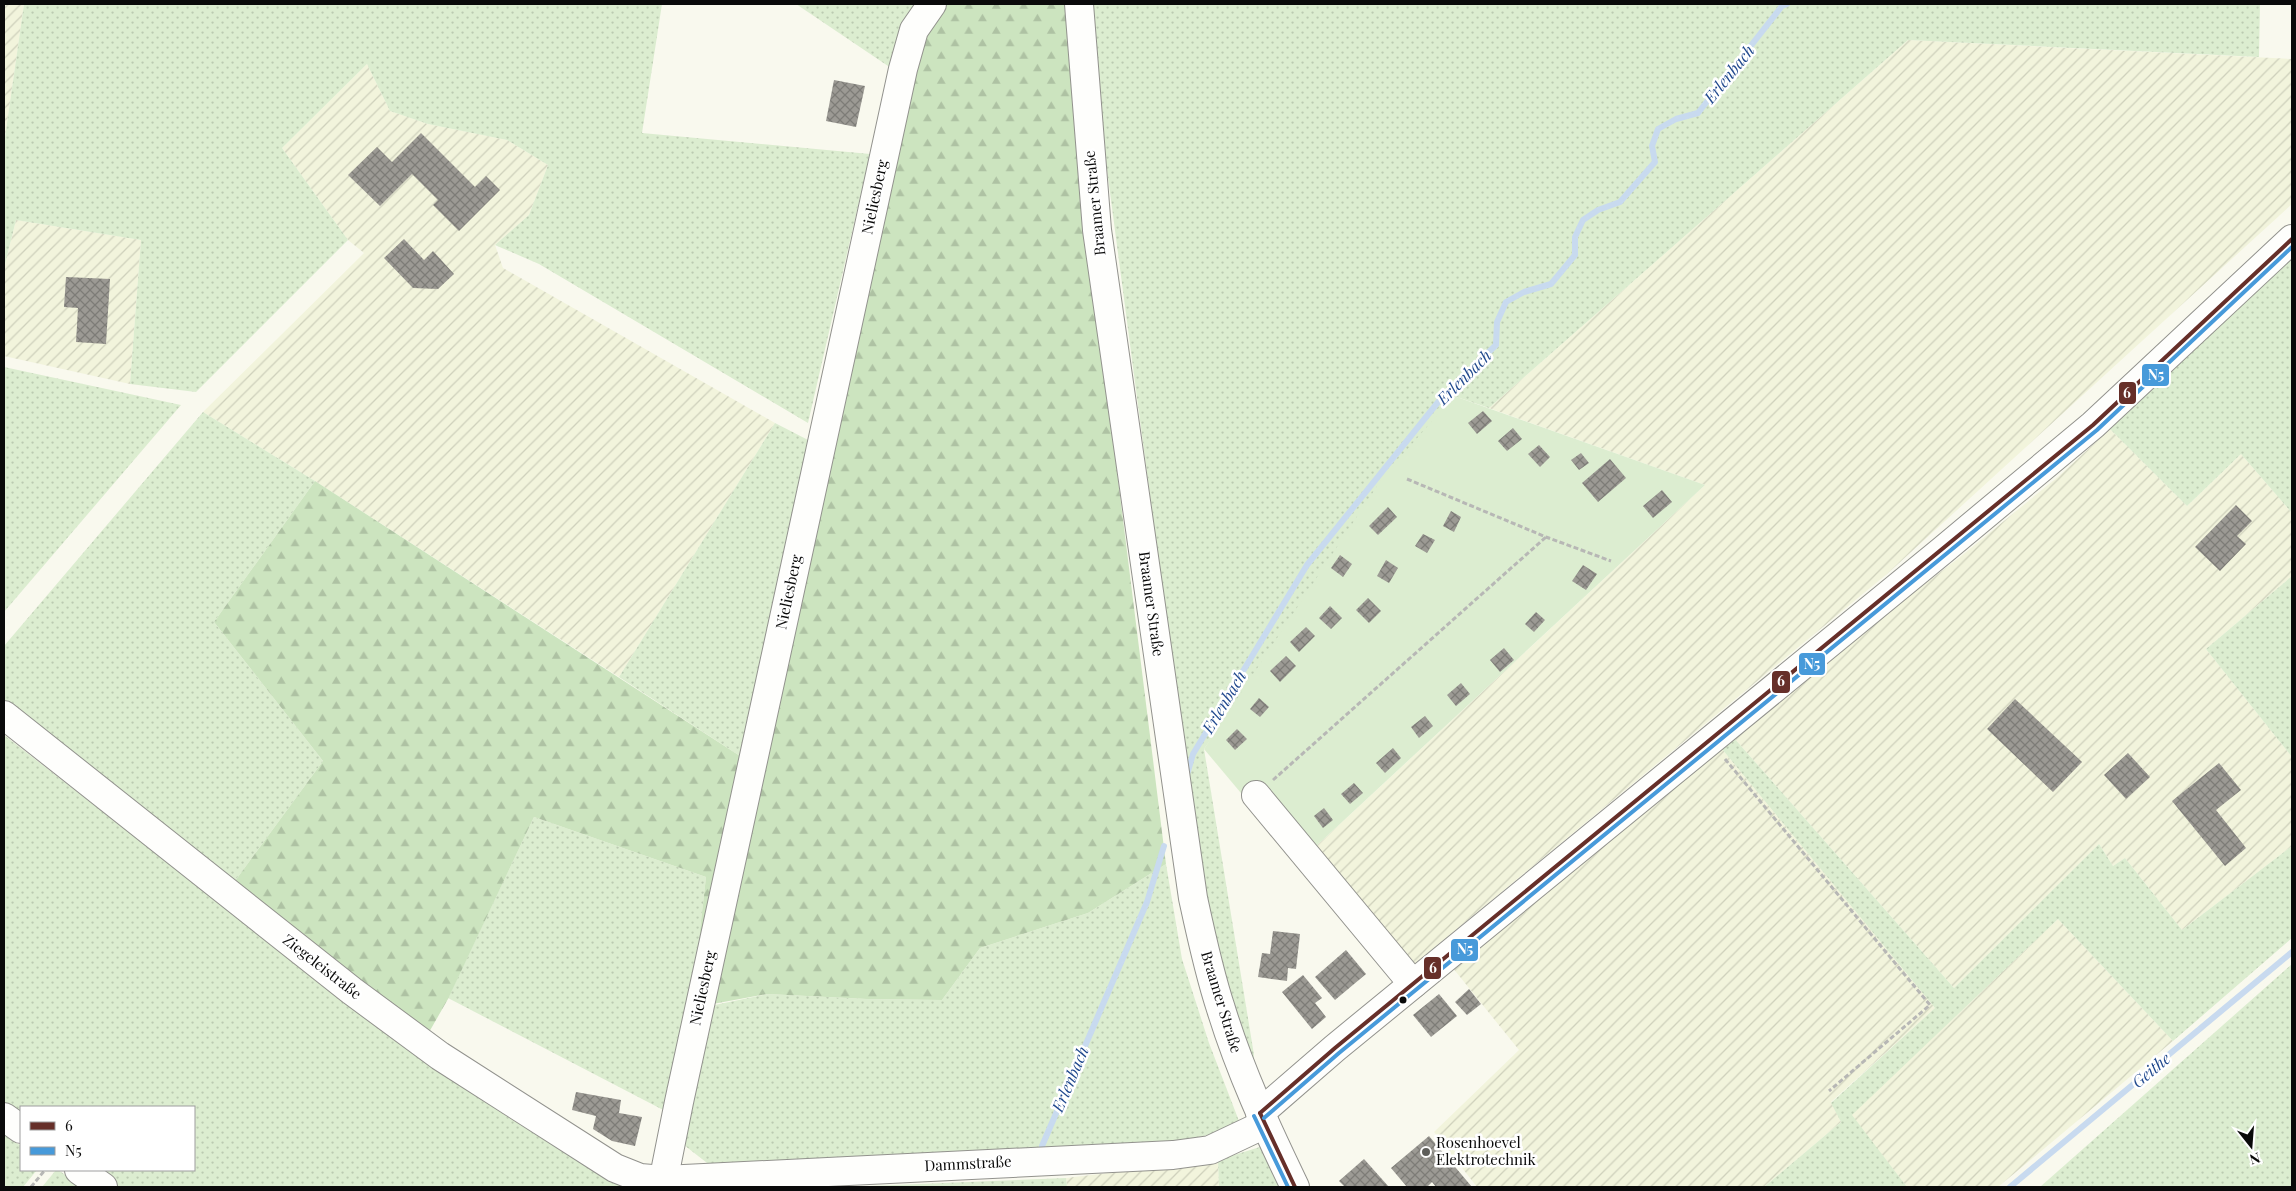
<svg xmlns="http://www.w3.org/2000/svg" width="2296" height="1191" viewBox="0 0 2296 1191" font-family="'Playfair Display',serif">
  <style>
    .farmland { fill: url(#farmland-furrows) }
    .grass { fill: url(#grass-dots) }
    .forest { fill: url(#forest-firs) }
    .park { fill: #dcedd0 }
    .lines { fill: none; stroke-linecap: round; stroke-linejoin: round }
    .stream { stroke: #c8daef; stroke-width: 6 }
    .building { fill: url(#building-cross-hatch) }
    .minor-casing { stroke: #92928d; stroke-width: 30 }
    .path { stroke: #b7b7b5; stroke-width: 3; stroke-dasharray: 5 2.5; stroke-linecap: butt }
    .minor { stroke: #fefefc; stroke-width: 28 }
    .bus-1-casing { stroke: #fff; stroke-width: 8 }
    .bus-2-casing { stroke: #fff; stroke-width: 8 }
    .bus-1 { stroke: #662f29; stroke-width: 4 }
    .bus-2 { stroke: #479ada; stroke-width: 4 }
    .bus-dot { fill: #0a0a0a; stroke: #fff; stroke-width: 2 }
    .poi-dot { fill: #5e5e5a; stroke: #fff; stroke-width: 2 }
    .labels { text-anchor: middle; stroke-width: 5; stroke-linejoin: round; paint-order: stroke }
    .street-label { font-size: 15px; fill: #0a0a0a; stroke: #fff }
    .poi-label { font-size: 15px; fill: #0a0a0a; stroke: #fff; text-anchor: start }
    .water-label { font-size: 16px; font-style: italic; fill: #21498e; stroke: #fff }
    .line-badge { stroke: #fff; stroke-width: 2 }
    .badge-label { font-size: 14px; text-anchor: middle; font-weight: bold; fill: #fff }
  </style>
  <defs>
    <pattern id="farmland-furrows" width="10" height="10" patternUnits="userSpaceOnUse" patternTransform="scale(1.25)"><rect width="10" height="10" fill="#f2f4dc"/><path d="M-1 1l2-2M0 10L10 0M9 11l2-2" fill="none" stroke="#ced0bb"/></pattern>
    <pattern id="grass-dots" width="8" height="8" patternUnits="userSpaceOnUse" patternTransform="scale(1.25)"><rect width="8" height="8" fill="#dcedd0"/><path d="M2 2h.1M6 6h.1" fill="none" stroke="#bbcab1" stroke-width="1.8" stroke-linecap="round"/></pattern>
    <pattern id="forest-firs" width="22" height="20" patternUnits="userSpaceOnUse" patternTransform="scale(1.25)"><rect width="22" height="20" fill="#cce4bf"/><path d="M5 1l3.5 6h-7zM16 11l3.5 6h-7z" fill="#aec2a3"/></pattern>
    <pattern id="building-cross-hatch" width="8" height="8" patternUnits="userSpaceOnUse" patternTransform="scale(1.25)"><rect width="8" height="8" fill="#9c9a94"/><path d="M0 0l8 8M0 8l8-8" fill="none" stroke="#7d7c77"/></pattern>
  </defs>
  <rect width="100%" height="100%" fill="#f9f9ee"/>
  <g class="farmland">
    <polygon points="4,4 24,4 4,144"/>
    <polygon points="1908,40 2292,59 2292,204 1887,574 1407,970 1310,852 1705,485 1489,408"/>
    <polygon points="367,64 390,111 428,124 507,140 548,165 529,215 495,245 503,268 775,423 619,677 315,481 203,412 364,253 348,240 282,148"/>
    <polygon points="16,220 141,240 130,384 4,356 4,268"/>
    <polygon points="2110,429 2187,506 2241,454 2292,513 2292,576 2206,649 2292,757 2292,846 2182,930 2125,858 2113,866 2099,844 1954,988 1734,738 1866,629 1960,557 2059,476"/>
    <polygon points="1722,749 1935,1008 1831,1102 1841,1122 1764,1187 1477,1187 1434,1132 1519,1050 1452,967"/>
    <polygon points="2058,919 2173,1041 1998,1187 1907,1187 1851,1115"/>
    <polygon points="1218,1160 1219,1187 1067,1187 1066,1178"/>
  </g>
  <g class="grass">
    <polygon points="24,4 662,4 642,133 870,154 808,423 539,264 495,245 529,215 548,165 507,140 428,124 390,111 367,64 282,148 348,240 196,392 130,384 141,240 16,220 4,268 4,144"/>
    <polygon points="796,4 923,4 891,68"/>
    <polygon points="1091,4 2260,4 2259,57 1908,40 1489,408 1454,396 1204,749 1254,1055 1252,1064 1240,1039 1201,883 1104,147"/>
    <polygon points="2292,253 2292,513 2241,454 2187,506 2110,429"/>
    <polygon points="4,367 181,405 4,612"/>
    <polygon points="203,412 315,481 214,622 323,761 235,881 4,699 4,646"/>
    <polygon points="775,423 810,441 740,756 619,677"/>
    <polygon points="2292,576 2292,757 2206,649"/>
    <polygon points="4,735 419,1058 624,1187 117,1187 92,1170 194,1170 194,1107 21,1107 21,1120 4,1108"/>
    <polygon points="1734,738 1954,988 2099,844 2113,866 2125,858 2182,930 2292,846 2292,938 2173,1041 2058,919 1852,1115 1907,1187 1764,1187 1841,1122 1831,1103 1935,1008 1722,749"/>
    <polygon points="534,817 706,877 691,1008 669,1113 448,998"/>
    <polygon points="1166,864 1182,959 1209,1043 1239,1121 1216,1133 1168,1144 711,1166 684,1145 710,1006 767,994 867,999 942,1000 980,948 1088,913"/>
    <polygon points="2292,964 2292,1187 2040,1187"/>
    <polygon points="4,1134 21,1146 21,1170 37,1170 23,1187 4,1187"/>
    <polygon points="1260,1147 1280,1187 1219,1187 1218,1160"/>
    <polygon points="56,1170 58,1170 83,1187 42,1187"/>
    <polygon points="1066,1178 1067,1187 845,1187"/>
  </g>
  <polygon class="forest" points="939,4 1066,4 1087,231 1166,864 1088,913 980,948 942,1000 867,999 767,994 691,1008 706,877 534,817 448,999 428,1034 235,881 323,761 214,622 315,481 740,756 919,33"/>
  <polygon class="park" points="1454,396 1705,485 1299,862 1204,749 1383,477"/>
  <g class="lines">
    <g class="stream">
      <polyline points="1186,778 1193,754 1307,565 1443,396 1496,345 1497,322 1506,302 1524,292 1551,284 1575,255 1575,237 1583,220 1598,210 1620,202 1655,162 1652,146 1658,129 1676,119 1698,113 1782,6 1787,4"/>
      <polyline points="1042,1146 1147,902 1164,846"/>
      <polyline points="2010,1187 2292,952"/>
    </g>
  </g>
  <g class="building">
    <polygon points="834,80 865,86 856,127 826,121"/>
    <polygon points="421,133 475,187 486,176 500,190 459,231 433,205 438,200 412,174 380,206 348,175 377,147 392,162"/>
    <polygon points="404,239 424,260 433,251 454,274 438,289 413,288 384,258"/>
    <polygon points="66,277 110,279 106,344 76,342 78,308 64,307"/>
    <polygon points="1483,411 1492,421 1477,434 1468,423"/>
    <polygon points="1513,428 1522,439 1507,451 1498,441"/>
    <polygon points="1539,445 1550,457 1540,467 1528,454"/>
    <polygon points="1581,453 1589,463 1579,470 1571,460"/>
    <polygon points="1610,459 1626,478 1598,502 1582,483"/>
    <polygon points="1662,490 1672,502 1653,518 1643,506"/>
    <polygon points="2236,505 2252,521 2237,536 2246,544 2220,571 2195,547"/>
    <polygon points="1388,507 1397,517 1378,535 1369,526"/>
    <polygon points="1451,511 1461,517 1454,532 1443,526"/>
    <polygon points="1423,534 1435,540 1427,553 1415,546"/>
    <polygon points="1340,555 1352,564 1343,577 1331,568"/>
    <polygon points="1386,560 1398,568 1389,583 1377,576"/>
    <polygon points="1583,565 1597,574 1586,590 1572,581"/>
    <polygon points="1368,598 1381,611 1369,623 1356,610"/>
    <polygon points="1330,606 1342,618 1331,629 1319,618"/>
    <polygon points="1536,612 1545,620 1534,632 1525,624"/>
    <polygon points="1306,627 1315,636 1299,652 1290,642"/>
    <polygon points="1504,648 1514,660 1500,672 1490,660"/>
    <polygon points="1286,656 1296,666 1280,682 1270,671"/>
    <polygon points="1461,683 1470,694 1456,706 1447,695"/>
    <polygon points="1259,698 1269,707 1260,717 1250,709"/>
    <polygon points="2015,699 2082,762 2053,792 1987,729"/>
    <polygon points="1425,716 1433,726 1419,738 1411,727"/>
    <polygon points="1237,729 1247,739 1235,750 1226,740"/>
    <polygon points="1393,748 1401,758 1385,773 1376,763"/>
    <polygon points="2128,753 2150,777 2126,799 2104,775"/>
    <polygon points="2219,763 2241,790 2216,810 2246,848 2225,866 2172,801"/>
    <polygon points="1354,783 1363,793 1350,804 1341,794"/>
    <polygon points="1324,808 1333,820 1323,828 1314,816"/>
    <polygon points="1273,931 1300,934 1296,969 1288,968 1287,981 1258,977 1262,953 1270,954"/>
    <polygon points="1346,950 1366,974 1335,1000 1315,977"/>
    <polygon points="1303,975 1322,998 1315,1003 1326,1017 1312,1029 1282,992"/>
    <polygon points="1469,989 1481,1004 1467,1015 1455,1002"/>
    <polygon points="1439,994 1457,1016 1431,1037 1413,1015"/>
    <polygon points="576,1092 621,1100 619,1113 642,1117 635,1146 612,1141 593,1129 596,1116 572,1110"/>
    <polygon points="1429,1136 1472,1187 1436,1187 1432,1182 1427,1187 1407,1187 1391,1168"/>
    <polygon points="1364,1159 1389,1187 1345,1187 1339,1181"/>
  </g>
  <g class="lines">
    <g class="minor-casing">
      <g id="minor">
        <path d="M 1079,4 L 1097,230 L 1193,898 C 1201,935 1209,973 1221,1009 C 1240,1071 1267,1129 1295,1187"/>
        <polyline points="4,715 352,991 440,1056 615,1168 640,1178 664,1180 1173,1155 1210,1150 1265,1124"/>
        <polyline points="1256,795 1413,984"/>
        <polyline points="1260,1113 1335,1048 1943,550 2093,425 2292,239"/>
        <polyline points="4,1117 21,1129"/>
        <polyline points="79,1170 103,1187"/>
        <polyline points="662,1187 679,1102 903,69 914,30 932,4"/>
      </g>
    </g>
    <g class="path">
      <polyline points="1407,479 1546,537 1611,561"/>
      <polyline points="1725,759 1930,1005 1829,1091"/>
      <polyline points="1273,780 1546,537"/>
      <polyline points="31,1187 45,1170"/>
    </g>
    <use href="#minor" class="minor"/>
    <g class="bus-1-casing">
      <g id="bus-1">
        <polyline points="1260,1113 1335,1048 2093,425 2292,239"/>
        <polyline points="1260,1113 1295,1187"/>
      </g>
    </g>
    <g class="bus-2-casing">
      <g id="bus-2">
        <polyline points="1254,1116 1288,1187"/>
        <polyline points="1264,1118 1339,1053 2097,430 2292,247"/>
      </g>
    </g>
    <use href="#bus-1" class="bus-1"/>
    <use href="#bus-2" class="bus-2"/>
  </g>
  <circle class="bus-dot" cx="1403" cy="1000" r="4.5"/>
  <circle class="poi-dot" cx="1426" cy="1152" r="5"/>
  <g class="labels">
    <g class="street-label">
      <text transform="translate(875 197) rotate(-78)" y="5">Nieliesberg</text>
      <text transform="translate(1095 203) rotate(-96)" y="5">Braamer Straße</text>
      <text transform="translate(789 592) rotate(-78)" y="5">Nieliesberg</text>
      <text transform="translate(1151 604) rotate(82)" y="5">Braamer Straße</text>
      <text transform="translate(322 967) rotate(38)" y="5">Ziegeleistraße</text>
      <text transform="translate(703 988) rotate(-78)" y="5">Nieliesberg</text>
      <text transform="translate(1221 1002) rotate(73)" y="5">Braamer Straße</text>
      <text transform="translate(968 1164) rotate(-3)" y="5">Dammstraße</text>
    </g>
    <g class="poi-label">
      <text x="1436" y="1148">Rosenhoevel<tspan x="1436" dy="17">Elektrotechnik</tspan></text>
    </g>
    <g class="water-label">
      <text transform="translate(1729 74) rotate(-51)" y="6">Erlenbach</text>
      <text transform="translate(1464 377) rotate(-45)" y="6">Erlenbach</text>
      <text transform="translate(1224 702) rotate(-59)" y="6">Erlenbach</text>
      <text transform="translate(2151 1070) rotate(-40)" y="6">Geithe</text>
      <text transform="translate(1070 1079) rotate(-67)" y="6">Erlenbach</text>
    </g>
  </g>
  <g class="line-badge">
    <rect x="2141" y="363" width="29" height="24" rx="5" fill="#479ada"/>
    <rect x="2118" y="381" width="19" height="24" rx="5" fill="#662f29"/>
    <rect x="1798" y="652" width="28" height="24" rx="5" fill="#479ada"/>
    <rect x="1771" y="670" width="20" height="24" rx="5" fill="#662f29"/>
    <rect x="1450" y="938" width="29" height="24" rx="5" fill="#479ada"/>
    <rect x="1423" y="956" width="19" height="24" rx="5" fill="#662f29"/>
  </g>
  <g class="badge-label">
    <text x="2156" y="380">N5</text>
    <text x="2127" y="398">6</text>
    <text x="1812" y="669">N5</text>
    <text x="1781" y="686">6</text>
    <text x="1465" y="954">N5</text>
    <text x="1433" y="973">6</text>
  </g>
  <rect width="2296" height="1191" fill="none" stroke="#0a0a0a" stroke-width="10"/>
  <rect x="20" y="1106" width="175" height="65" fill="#ffffff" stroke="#9d9d9d"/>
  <rect x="30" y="1122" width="25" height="8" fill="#662f29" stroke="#9d9d9d"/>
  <text x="65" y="1131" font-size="15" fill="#0a0a0a">6</text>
  <rect x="30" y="1147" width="25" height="8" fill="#479ada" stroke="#9d9d9d"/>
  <text x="65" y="1156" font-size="15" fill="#0a0a0a">N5</text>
  <g transform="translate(2251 1146) rotate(163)" stroke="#ffffff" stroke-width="4" paint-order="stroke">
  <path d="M0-4L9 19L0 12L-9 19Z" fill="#0a0a0a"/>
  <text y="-8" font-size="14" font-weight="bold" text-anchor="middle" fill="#0a0a0a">N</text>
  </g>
</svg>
